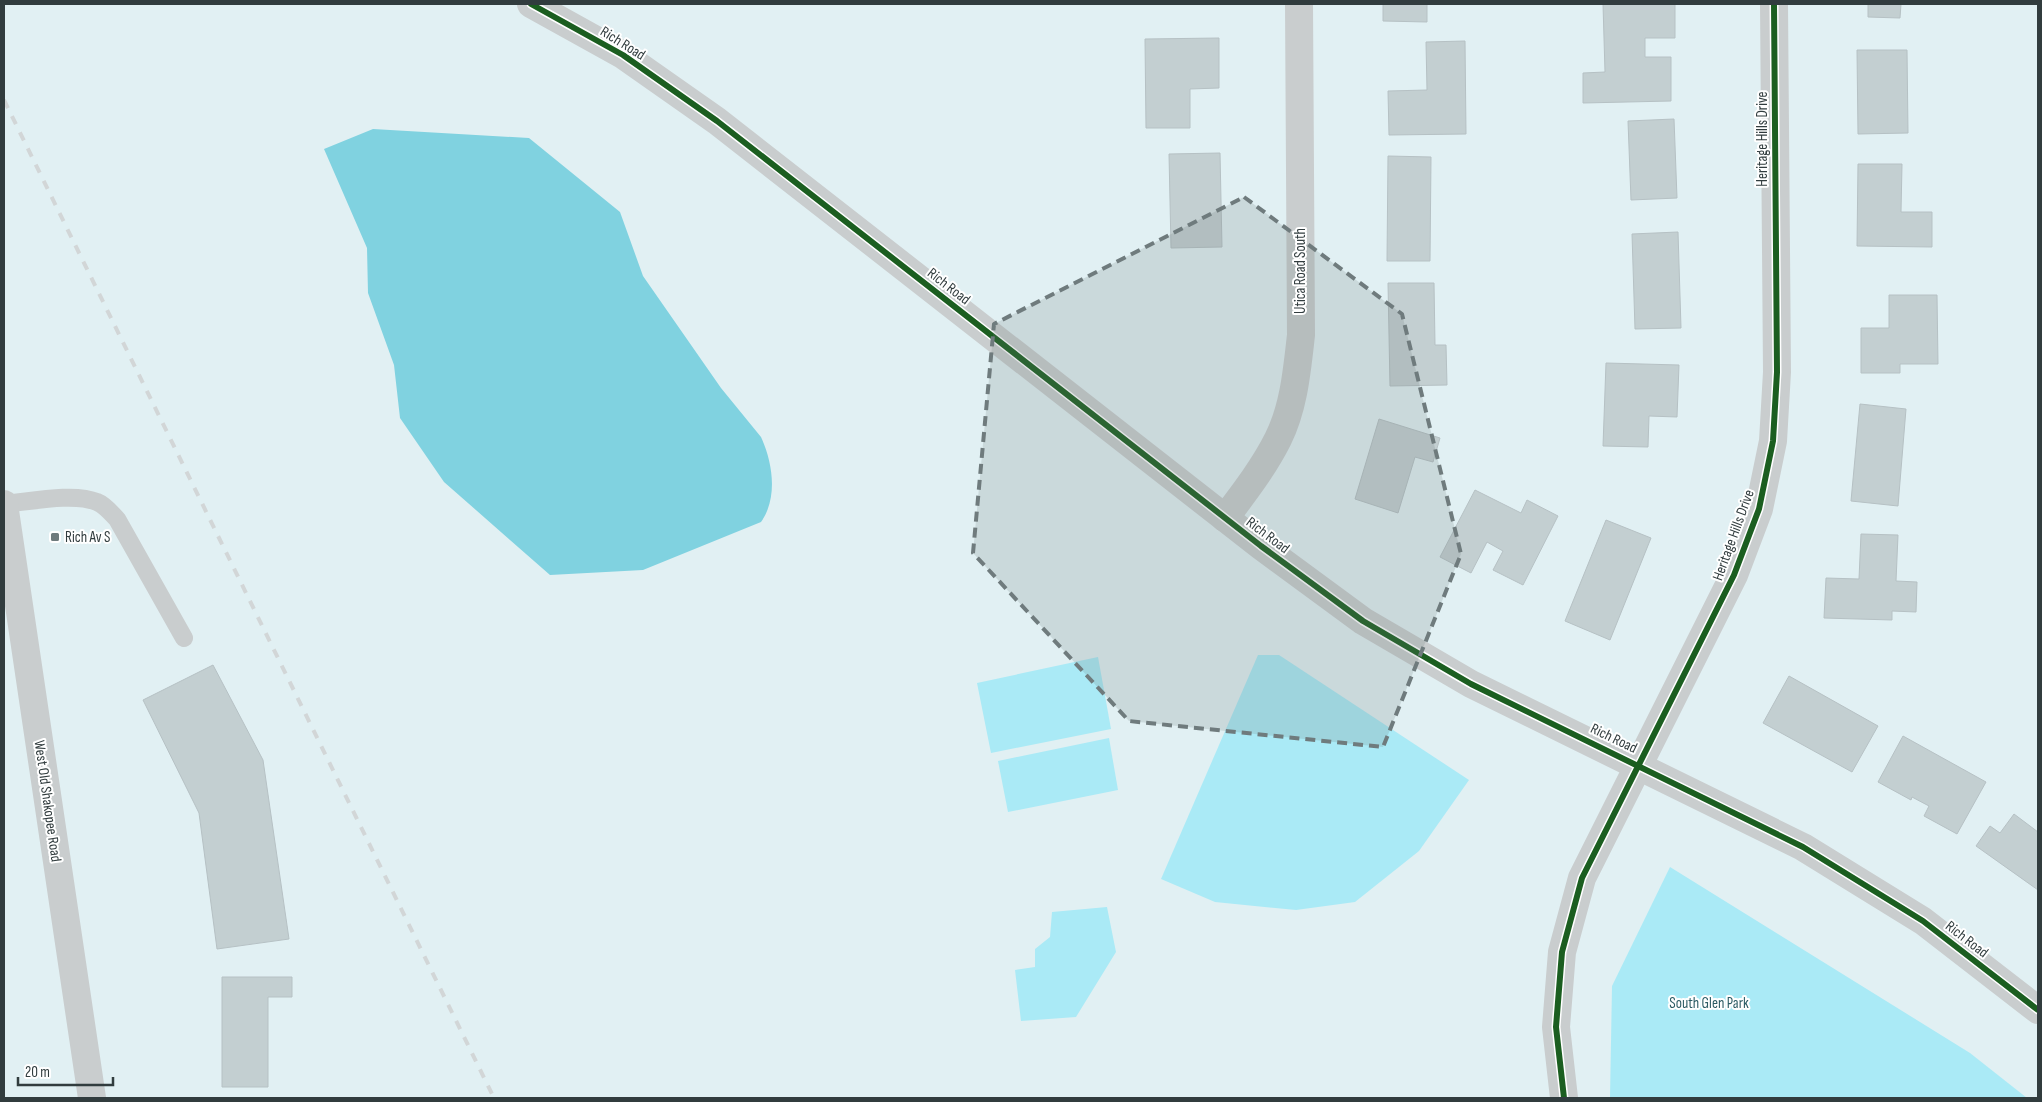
<svg xmlns="http://www.w3.org/2000/svg" width="2042" height="1102" viewBox="0 0 2042 1102" font-family="'Sofia Sans Condensed',sans-serif">
  <style>
    .green { fill: #aaeaf6 }
    .water { fill: #80d2e0 }
    .building { fill: #c3cfd1; stroke: #b6c1c4 }
    .lines { fill: none; stroke-linecap: round; stroke-linejoin: round }
    .service { stroke: #c9cdce; stroke-width: 18 }
    .minor { stroke: #c9cdce; stroke-width: 28 }
    .tertiary { stroke: #c9cdce; stroke-width: 28 }
    .secondary { stroke: #c9cdce; stroke-width: 28 }
    .rail { stroke: #d2d6d7; stroke-width: 4; stroke-dasharray: 9 9; stroke-linecap: butt }
    .cycleway-casing { stroke: #fff; stroke-width: 9 }
    .cycleway { stroke: #1b5e20; stroke-width: 6 }
    .marked { fill: #6f7b7d; fill-opacity: 0.2; stroke: #6f7b7d; stroke-width: 4; stroke-dasharray: 10 6; stroke-linejoin: round }
    .poi-dot { fill: #6f7b7d; stroke: #fff; stroke-width: 2 }
    .labels { text-anchor: middle; stroke-width: 4; stroke-linejoin: round; paint-order: stroke }
    .street-label { font-size: 15px; fill: #313c3e; stroke: #fff }
    .poi-label { font-size: 15px; fill: #313c3e; stroke: #fff; text-anchor: start }
    .park-label { font-size: 15px; fill: #2b5b64; stroke: #fff }
  </style>
  <rect width="100%" height="100%" fill="#e1f0f3"/>
  <g class="green">
    <polygon points="1258,655 1279,655 1469,780 1419,851 1355,902 1296,910 1215,902 1161,879"/>
    <polygon points="1098,657 1111,729 991,753 977,683"/>
    <polygon points="1109,738 1118,790 1008,812 998,761"/>
    <polygon points="1670,867 1970,1053 2027,1098 1610,1098 1612,986"/>
    <polygon points="1107,907 1116,952 1076,1017 1021,1021 1015,970 1035,967 1035,949 1050,937 1052,912"/>
  </g>
  <path class="water" d="M 373,129 L 529,138 L 620,212 L 643,276 L 721,388 L 761,437 C 773,463 778,498 761,522 L 643,570 L 550,575 L 444,482 L 400,418 L 394,365 L 368,293 L 367,248 L 324,149 Z"/>
  <g class="building">
    <polygon points="1383,4 1427,4 1427,22 1383,21"/>
    <polygon points="1603,4 1675,4 1675,38 1645,38 1645,57 1671,57 1671,101 1583,103 1583,73 1605,72"/>
    <polygon points="1868,4 1901,4 1900,18 1868,17"/>
    <polygon points="1219,38 1219,88 1190,89 1190,128 1146,128 1145,39"/>
    <polygon points="1465,41 1466,134 1389,135 1388,91 1427,90 1426,42"/>
    <polygon points="1857,50 1907,50 1908,133 1858,134"/>
    <polygon points="1674,119 1677,198 1631,200 1628,121"/>
    <polygon points="1220,153 1222,247 1171,248 1169,154"/>
    <polygon points="1388,156 1431,157 1430,261 1387,261"/>
    <polygon points="1858,164 1902,164 1901,212 1932,212 1932,247 1857,246"/>
    <polygon points="1678,232 1681,328 1635,329 1632,234"/>
    <polygon points="1388,283 1434,283 1435,345 1446,345 1447,385 1390,386"/>
    <polygon points="1889,295 1937,295 1938,364 1900,364 1900,373 1861,373 1861,328 1889,328"/>
    <polygon points="1606,363 1679,365 1677,417 1649,416 1648,447 1603,446"/>
    <polygon points="1860,404 1906,409 1898,506 1851,501"/>
    <polygon points="1379,419 1440,438 1433,462 1415,457 1398,513 1355,499"/>
    <polygon points="1475,490 1521,513 1527,500 1558,516 1523,585 1493,570 1503,551 1487,542 1471,573 1440,557"/>
    <polygon points="1606,520 1651,538 1610,640 1565,621"/>
    <polygon points="1861,534 1898,535 1896,581 1917,582 1916,612 1892,611 1892,620 1824,618 1826,578 1859,579"/>
    <polygon points="213,665 263,760 289,939 217,949 199,813 143,700"/>
    <polygon points="1789,676 1878,726 1852,772 1763,723"/>
    <polygon points="1903,736 1986,782 1957,834 1924,816 1929,806 1912,797 1911,800 1878,782"/>
    <polygon points="2014,814 2038,832 2038,890 1976,846 1990,826 2000,833"/>
    <polygon points="222,977 292,977 292,997 268,997 268,1087 222,1087"/>
  </g>
  <g class="lines">
    <path class="service" d="M 4,504 C 28,502 74,492 97,502 C 105,505 111,513 117,519 L 184,638"/>
    <g class="minor">
      <polyline points="531,4 623,55 717,121 1261,546 1363,621 1471,684 1803,847 1923,921 2038,1010"/>
      <path d="M 1225,518 C 1244,493 1264,467 1278,439 C 1294,407 1297,370 1301,335 L 1299,4"/>
    </g>
    <polyline class="tertiary" points="1564,1098 1556,1027 1562,952 1582,878 1734,575 1759,509 1773,441 1777,372 1774,4"/>
    <polyline class="secondary" points="4,504 92,1098"/>
    <polyline class="rail" points="4,100 494,1098"/>
    <g class="cycleway-casing">
      <g id="cycleway">
        <polyline points="531,4 623,55 717,121 1261,546 1363,621 1471,684 1803,847 1923,921 2038,1010"/>
        <polyline points="1564,1098 1556,1027 1562,952 1582,878 1734,575 1759,509 1773,441 1777,372 1774,4"/>
      </g>
    </g>
    <use href="#cycleway" class="cycleway"/>
  </g>
  <path class="marked" d="M 1244,197 L 1402,314 L 1461,554 L 1383,747 L 1129,721 L 973,553 L 994,324 Z"/>
  <rect class="poi-dot" x="50" y="532" width="10" height="10" rx="2.5"/>
  <g class="labels">
    <g class="street-label">
      <text transform="translate(623 43) rotate(32)" y="5">Rich Road</text>
      <text transform="translate(1762 139) rotate(-90)" y="5">Heritage Hills Drive</text>
      <text transform="translate(1300 271) rotate(-90)" y="5">Utica Road South</text>
      <text transform="translate(949 286) rotate(38)" y="5">Rich Road</text>
      <text transform="translate(1268 535) rotate(37)" y="5">Rich Road</text>
      <text transform="translate(1733 535) rotate(-70)" y="5">Heritage Hills Drive</text>
      <text transform="translate(1614 738) rotate(26)" y="5">Rich Road</text>
      <text transform="translate(48 801) rotate(82)" y="5">West Old Shakopee Road</text>
      <text transform="translate(1967 939) rotate(38)" y="5">Rich Road</text>
    </g>
    <g class="poi-label">
      <text x="65" y="542">Rich Av S</text>
    </g>
    <g class="park-label">
      <text x="1709" y="1008">South Glen Park</text>
    </g>
  </g>
  <rect width="2042" height="1102" fill="none" stroke="#313c3e" stroke-width="10"/>
  <path d="M18 1077v8h95v-8" fill="none" stroke="#313c3e" stroke-width="2.5"/>
  <text x="25" y="1077" font-size="15" fill="#313c3e" stroke="#ffffff" stroke-width="4" paint-order="stroke">20 m</text>
</svg>
